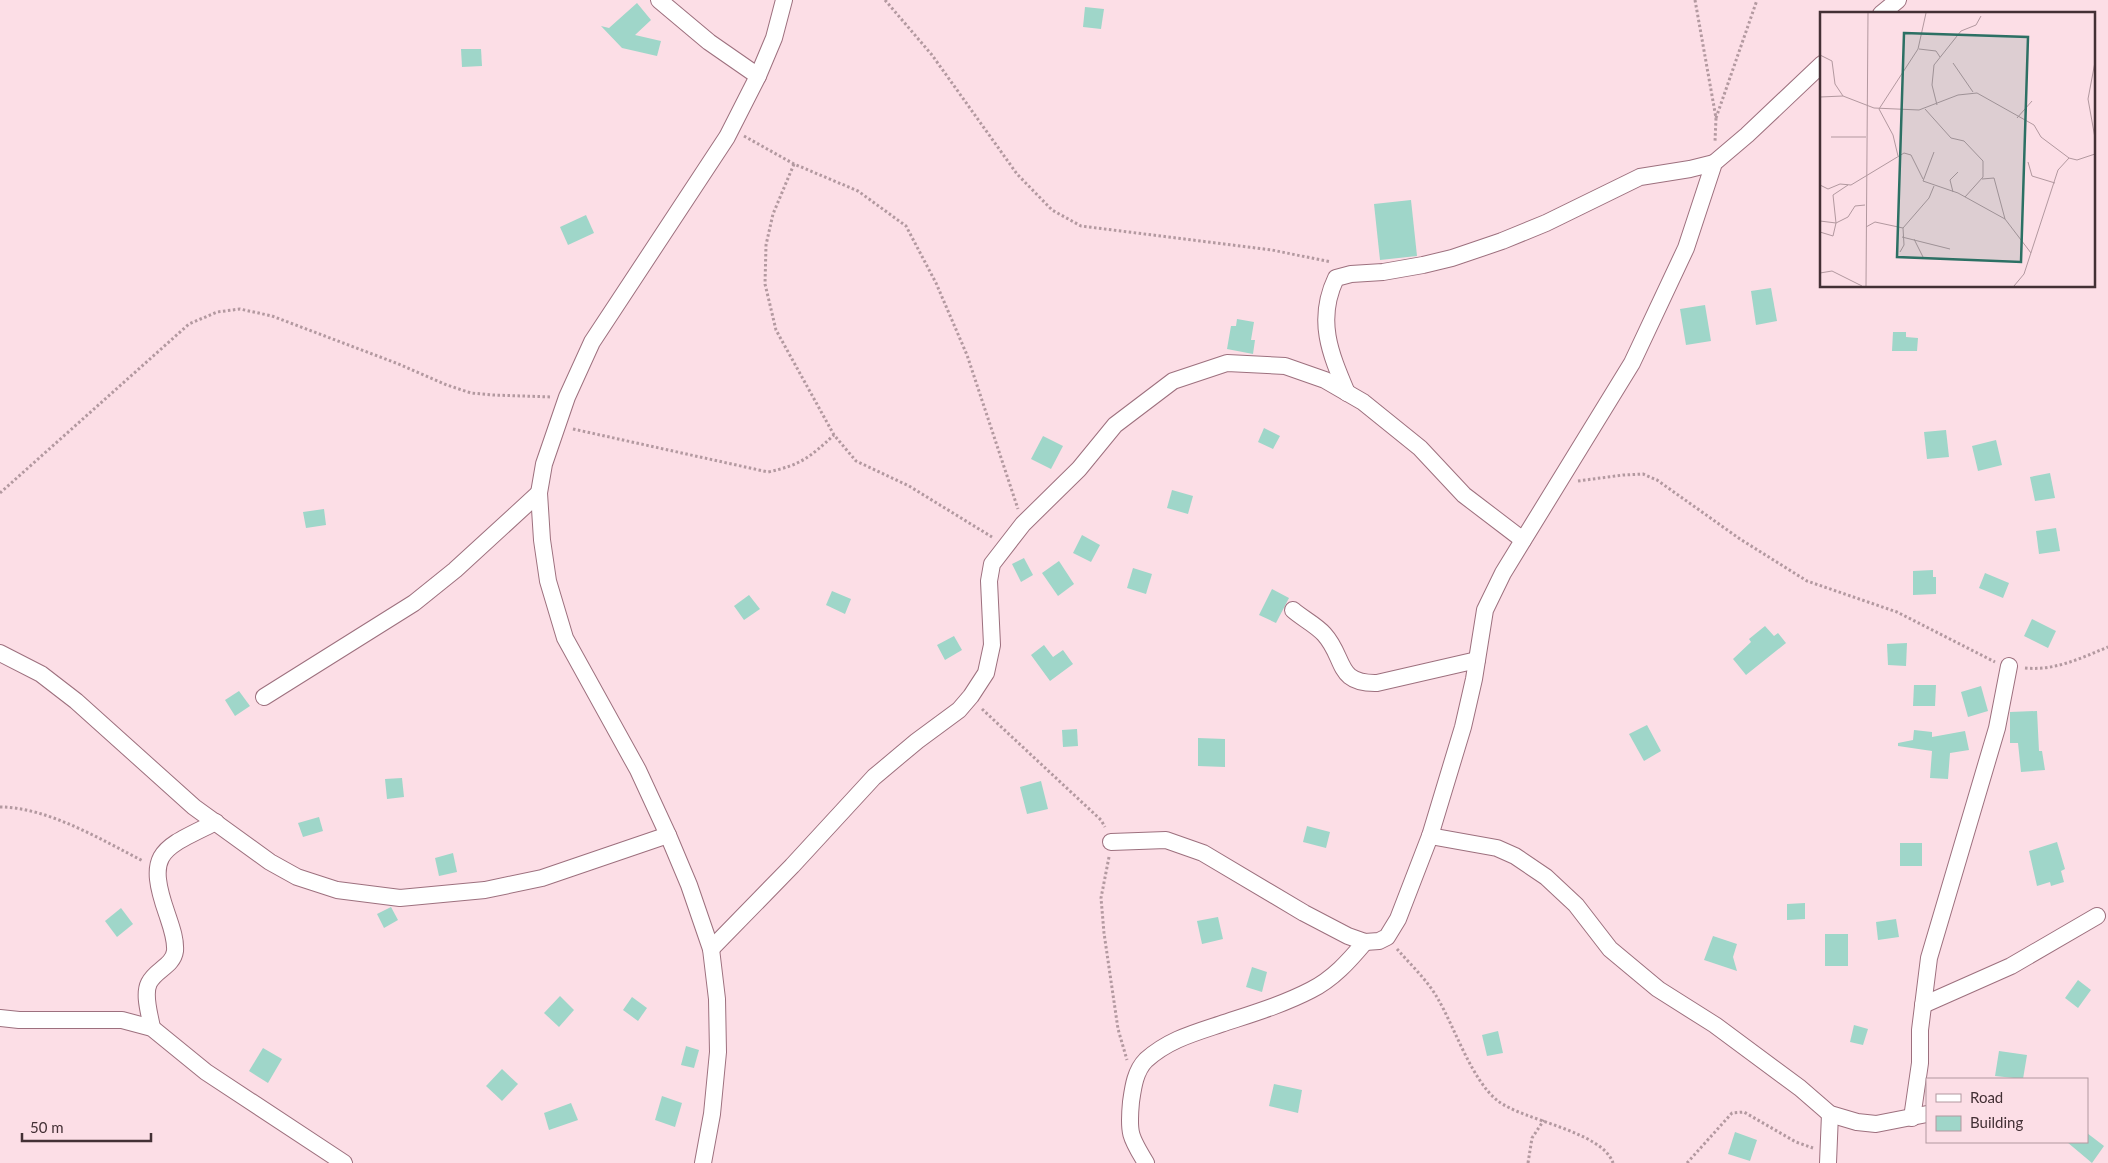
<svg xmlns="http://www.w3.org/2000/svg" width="2108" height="1163" viewBox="0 0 2108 1163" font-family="Lato,sans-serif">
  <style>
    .building { fill: #9fd6c9 }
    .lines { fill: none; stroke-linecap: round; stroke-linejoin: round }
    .minor-casing { stroke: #9d707e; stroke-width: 18 }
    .path { stroke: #b399a0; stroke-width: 3; stroke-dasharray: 2.5 2.5; stroke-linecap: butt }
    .minor { stroke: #fff; stroke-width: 16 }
    .inset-road { fill: none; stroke: #b2989f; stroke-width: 1 }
    .view { fill: #2c7064; fill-opacity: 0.15; stroke: #2c7064; stroke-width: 2.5 }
    .inset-edge { fill: none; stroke: #433035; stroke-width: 2.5 }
  </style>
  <rect width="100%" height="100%" fill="#fcdee6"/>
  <g class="building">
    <polygon points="637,3 651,20 635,35 661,41 657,56 622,48 601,26 609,28"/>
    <polygon points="1085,7 1104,9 1101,29 1083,27"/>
    <polygon points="461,49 481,49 482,66 462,67"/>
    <polygon points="1411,200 1417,256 1380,260 1374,204"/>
    <polygon points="586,215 594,233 568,245 560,227"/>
    <polygon points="1771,288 1777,321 1756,325 1751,291"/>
    <polygon points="1705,305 1711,341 1686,345 1680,309"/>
    <polygon points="1237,319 1254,322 1251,340 1255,340 1253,354 1227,349 1231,326 1236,326"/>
    <polygon points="1893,332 1906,332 1906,337 1918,338 1917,351 1892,351"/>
    <polygon points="1264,428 1280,436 1273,449 1258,442"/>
    <polygon points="1946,430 1949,457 1927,459 1924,432"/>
    <polygon points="1043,436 1063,446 1051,469 1031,459"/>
    <polygon points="1996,440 2002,465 1978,471 1972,446"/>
    <polygon points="2050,473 2055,498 2035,501 2030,477"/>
    <polygon points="1172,490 1193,496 1188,514 1167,508"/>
    <polygon points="324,509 326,525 306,528 303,512"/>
    <polygon points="2056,528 2060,551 2039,554 2036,531"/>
    <polygon points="1082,535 1100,545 1091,562 1073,553"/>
    <polygon points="1024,558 1033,575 1021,582 1012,564"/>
    <polygon points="1059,561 1074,584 1058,596 1042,573"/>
    <polygon points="1133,568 1152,574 1146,594 1127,588"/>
    <polygon points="1933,570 1933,577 1936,577 1936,594 1913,595 1913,571"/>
    <polygon points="1985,573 2009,583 2003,598 1979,588"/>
    <polygon points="1272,589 1289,598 1276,623 1259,615"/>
    <polygon points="832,591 851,599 845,614 826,605"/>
    <polygon points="749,595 760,609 744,620 734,606"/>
    <polygon points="2032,619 2056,631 2048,648 2024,636"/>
    <polygon points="1765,626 1774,636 1778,633 1786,643 1746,675 1733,659 1751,642 1749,639"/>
    <polygon points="954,636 962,650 945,660 937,645"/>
    <polygon points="1907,643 1906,666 1888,665 1887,644"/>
    <polygon points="1044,645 1053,657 1063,650 1073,664 1050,681 1031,655"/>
    <polygon points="1914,685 1936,685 1935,706 1913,706"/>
    <polygon points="1981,686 1988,711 1968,717 1961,692"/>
    <polygon points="239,691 250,706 235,716 225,700"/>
    <polygon points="2037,711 2039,751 2042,751 2045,770 2021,772 2018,743 2010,743 2010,712"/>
    <polygon points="1647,725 1661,751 1644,761 1629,734"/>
    <polygon points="1077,729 1078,746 1063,747 1062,730"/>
    <polygon points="1914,730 1932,732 1932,737 1965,731 1969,750 1950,753 1948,779 1930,778 1932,751 1898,746 1898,743 1913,740"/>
    <polygon points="1198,738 1225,739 1225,767 1198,766"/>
    <polygon points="402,778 404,797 387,799 385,779"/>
    <polygon points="1041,781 1048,809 1027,814 1020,787"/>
    <polygon points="319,817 323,831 303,837 298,823"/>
    <polygon points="1307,826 1330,832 1326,848 1303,842"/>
    <polygon points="2057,842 2065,869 2061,871 2064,882 2051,886 2050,882 2037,886 2029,851"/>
    <rect x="1900" y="843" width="22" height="23"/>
    <polygon points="453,853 457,872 439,876 435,858"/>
    <polygon points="1805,903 1805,919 1787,920 1787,904"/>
    <polygon points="391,907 398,920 384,928 377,914"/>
    <polygon points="121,908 133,924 117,937 105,921"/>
    <polygon points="1218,917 1223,939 1202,944 1197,921"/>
    <polygon points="1896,919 1899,937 1878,940 1876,922"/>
    <rect x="1825" y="934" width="23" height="32"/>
    <polygon points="1713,936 1737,944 1733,957 1737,971 1704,960"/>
    <polygon points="1252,967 1267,972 1262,992 1246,987"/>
    <polygon points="2078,980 2091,990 2078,1008 2065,998"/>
    <polygon points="560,996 574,1010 559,1027 544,1013"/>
    <polygon points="632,997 647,1008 638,1021 623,1010"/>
    <polygon points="1854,1025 1868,1029 1863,1045 1850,1042"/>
    <polygon points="1498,1031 1503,1053 1487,1056 1482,1035"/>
    <polygon points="686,1046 699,1050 694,1068 681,1065"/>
    <polygon points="263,1048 282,1059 268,1083 249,1071"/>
    <polygon points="1999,1051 2027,1055 2023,1079 1995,1076"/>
    <polygon points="502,1069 518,1084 502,1101 486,1086"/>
    <polygon points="1274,1084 1302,1090 1298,1113 1269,1106"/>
    <polygon points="662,1096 682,1103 675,1127 655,1120"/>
    <polygon points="571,1103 578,1120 549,1130 544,1113"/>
    <polygon points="1735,1132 1757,1140 1750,1161 1728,1154"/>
    <polygon points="2087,1133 2104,1146 2092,1163 2067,1142 2087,1142"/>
  </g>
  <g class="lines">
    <g class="minor-casing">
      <g id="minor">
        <polyline points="659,0 709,42 758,76"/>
        <polyline points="1881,14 1898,0"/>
        <path d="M 1347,393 C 1330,353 1316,320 1336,278 L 1351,274 L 1383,272 L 1423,265 L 1452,258 L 1502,241 L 1546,223 L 1640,177 L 1690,169 L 1714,163"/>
        <path d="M 1293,610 C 1302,618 1316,625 1324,634 C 1346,658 1335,684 1377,683 L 1477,660"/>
        <polyline points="0,653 41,674 76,701 194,807 270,862 297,877 337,890 400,898 485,890 542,878 668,835"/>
        <polyline points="264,697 414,603 455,570 539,493"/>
        <polyline points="1430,836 1497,848 1515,856 1546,877 1576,905 1610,949 1658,989 1715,1025 1800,1088 1830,1114 1857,1122 1876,1124 1927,1114"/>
        <polyline points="1111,842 1166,840 1203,853 1304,913 1348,936 1365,942 1379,941 1387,937 1398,919 1430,836 1463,727 1474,679 1485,610 1503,573 1632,363 1686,248 1714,163 1747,135 1822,64"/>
        <polyline points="711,949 792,866 874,777 917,741 959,710 971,696 986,673 992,645 989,581 992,564 1023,524 1079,469 1115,425 1173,381 1227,363 1285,366 1325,380 1363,402 1420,448 1464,495 1523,540"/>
        <polyline points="1923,1005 2011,966 2097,916"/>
        <polyline points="0,1018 19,1020 122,1020 152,1028 206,1072 344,1163"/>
        <path d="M 152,1028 C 150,1015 143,995 149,983 C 155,970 173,966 175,951 C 176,939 171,926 167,914 C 145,851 162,849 216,822"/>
        <polyline points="1912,1118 1920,1063 1920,1030 1929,958 1997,728 2009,666"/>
        <polyline points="703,1163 712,1114 718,1052 717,999 711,949 689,885 668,835 638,770 565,638 548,581 542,540 539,493 544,464 567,397 592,342 727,137 758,76 774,38 784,0"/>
        <path d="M 1146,1163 C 1130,1137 1128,1133 1131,1102 C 1133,1088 1135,1071 1146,1060 C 1168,1040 1194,1033 1221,1024 C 1251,1014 1282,1005 1311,990 C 1333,979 1349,961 1365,942"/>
        <polyline points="1828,1163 1830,1114"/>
      </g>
    </g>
    <g class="path">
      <polyline points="885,0 932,55 1017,174 1052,210 1081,226 1272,250 1331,262"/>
      <polyline points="1695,0 1716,118 1715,142"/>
      <polyline points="1716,118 1757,0"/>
      <polyline points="744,136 794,164 858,191 906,226 936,283 967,355 1018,509"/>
      <polyline points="794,164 773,214 766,245 765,284 776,330 834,435 856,461 909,486 992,537"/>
      <path d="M 573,429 L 768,472 C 801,465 810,457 834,435"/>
      <polyline points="1578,481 1623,475 1643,474 1657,480 1740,539 1807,581 1897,612 1995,662"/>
      <polyline points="0,493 189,324 217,312 240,309 272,316 396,363 447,385 471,393 493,395 552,397"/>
      <path d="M 2025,668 C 2055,671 2081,658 2108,647"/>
      <polyline points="982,709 1101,820 1105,827"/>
      <path d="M 0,807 C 47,807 102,840 143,861"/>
      <polyline points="1109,857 1101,898 1104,933 1118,1029 1127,1060"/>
      <path d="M 1397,949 C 1411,965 1428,981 1438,999 C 1455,1028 1472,1081 1498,1101 C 1524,1121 1602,1131 1613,1163"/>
      <polyline points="1528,1163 1532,1138 1544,1120"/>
      <polyline points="1687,1163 1732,1113 1744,1112 1796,1142 1813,1148"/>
    </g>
    <use href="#minor" class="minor"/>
  </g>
  <g transform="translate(1820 12)">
    <rect width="275" height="275" fill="#fcdee6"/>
    <path class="inset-road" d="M 99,37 L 116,39 L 120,45M 0,43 L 12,49 L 15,72 L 23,84M 275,50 L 268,87 L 275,126M 133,51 L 153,80M 0,85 L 23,84 L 54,96 L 99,98 L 138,83 L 157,81 L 214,113 L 221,125 L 249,146M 117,93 L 112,73 L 114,53 L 141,19 L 156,13 L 161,4M 105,97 L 131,126 L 144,129 L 163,149 L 163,165 L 145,185M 197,106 L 212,89M 11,125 L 46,125M 114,140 L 103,169 L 138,181 L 185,207 L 211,241M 78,144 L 73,123 L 59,97 L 98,37 L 106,1M 208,150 L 212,164 L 235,171M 162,167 L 174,166 L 185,207M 0,173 L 8,177 L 20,172 L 31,173 L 84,141 L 91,143 L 103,167M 133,180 L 130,168 L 138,160M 0,209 L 16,211 L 13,183 L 28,173M 46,215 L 55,210 L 83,216M 0,220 L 13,224 L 16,211 L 28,205 L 35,194 L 45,193M 82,225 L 130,237M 94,227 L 103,245M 80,240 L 84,233 L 83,216 L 109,186 L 114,174M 0,261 L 12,259 L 42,274M 46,274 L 48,1M 194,274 L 204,262 L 238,158 L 249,146 L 257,148 L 275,142"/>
    <path class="view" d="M 84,21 L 208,25 L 201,250 L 77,245 Z"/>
    <rect width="275" height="275" class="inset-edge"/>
  </g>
  <rect x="1926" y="1078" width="162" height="65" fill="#fcdee6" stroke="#b2989f"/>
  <rect x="1936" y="1094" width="25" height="8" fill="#ffffff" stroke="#b2989f"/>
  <text x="1970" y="1103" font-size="15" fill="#433035">Road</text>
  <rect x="1936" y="1116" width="25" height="15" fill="#9fd6c9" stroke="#b2989f"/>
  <text x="1970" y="1128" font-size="15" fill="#433035">Building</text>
  <path d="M22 1133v8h129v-8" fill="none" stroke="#433035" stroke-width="2.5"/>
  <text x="30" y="1133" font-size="15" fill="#433035" stroke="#fcdee6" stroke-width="4" paint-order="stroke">50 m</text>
</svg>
